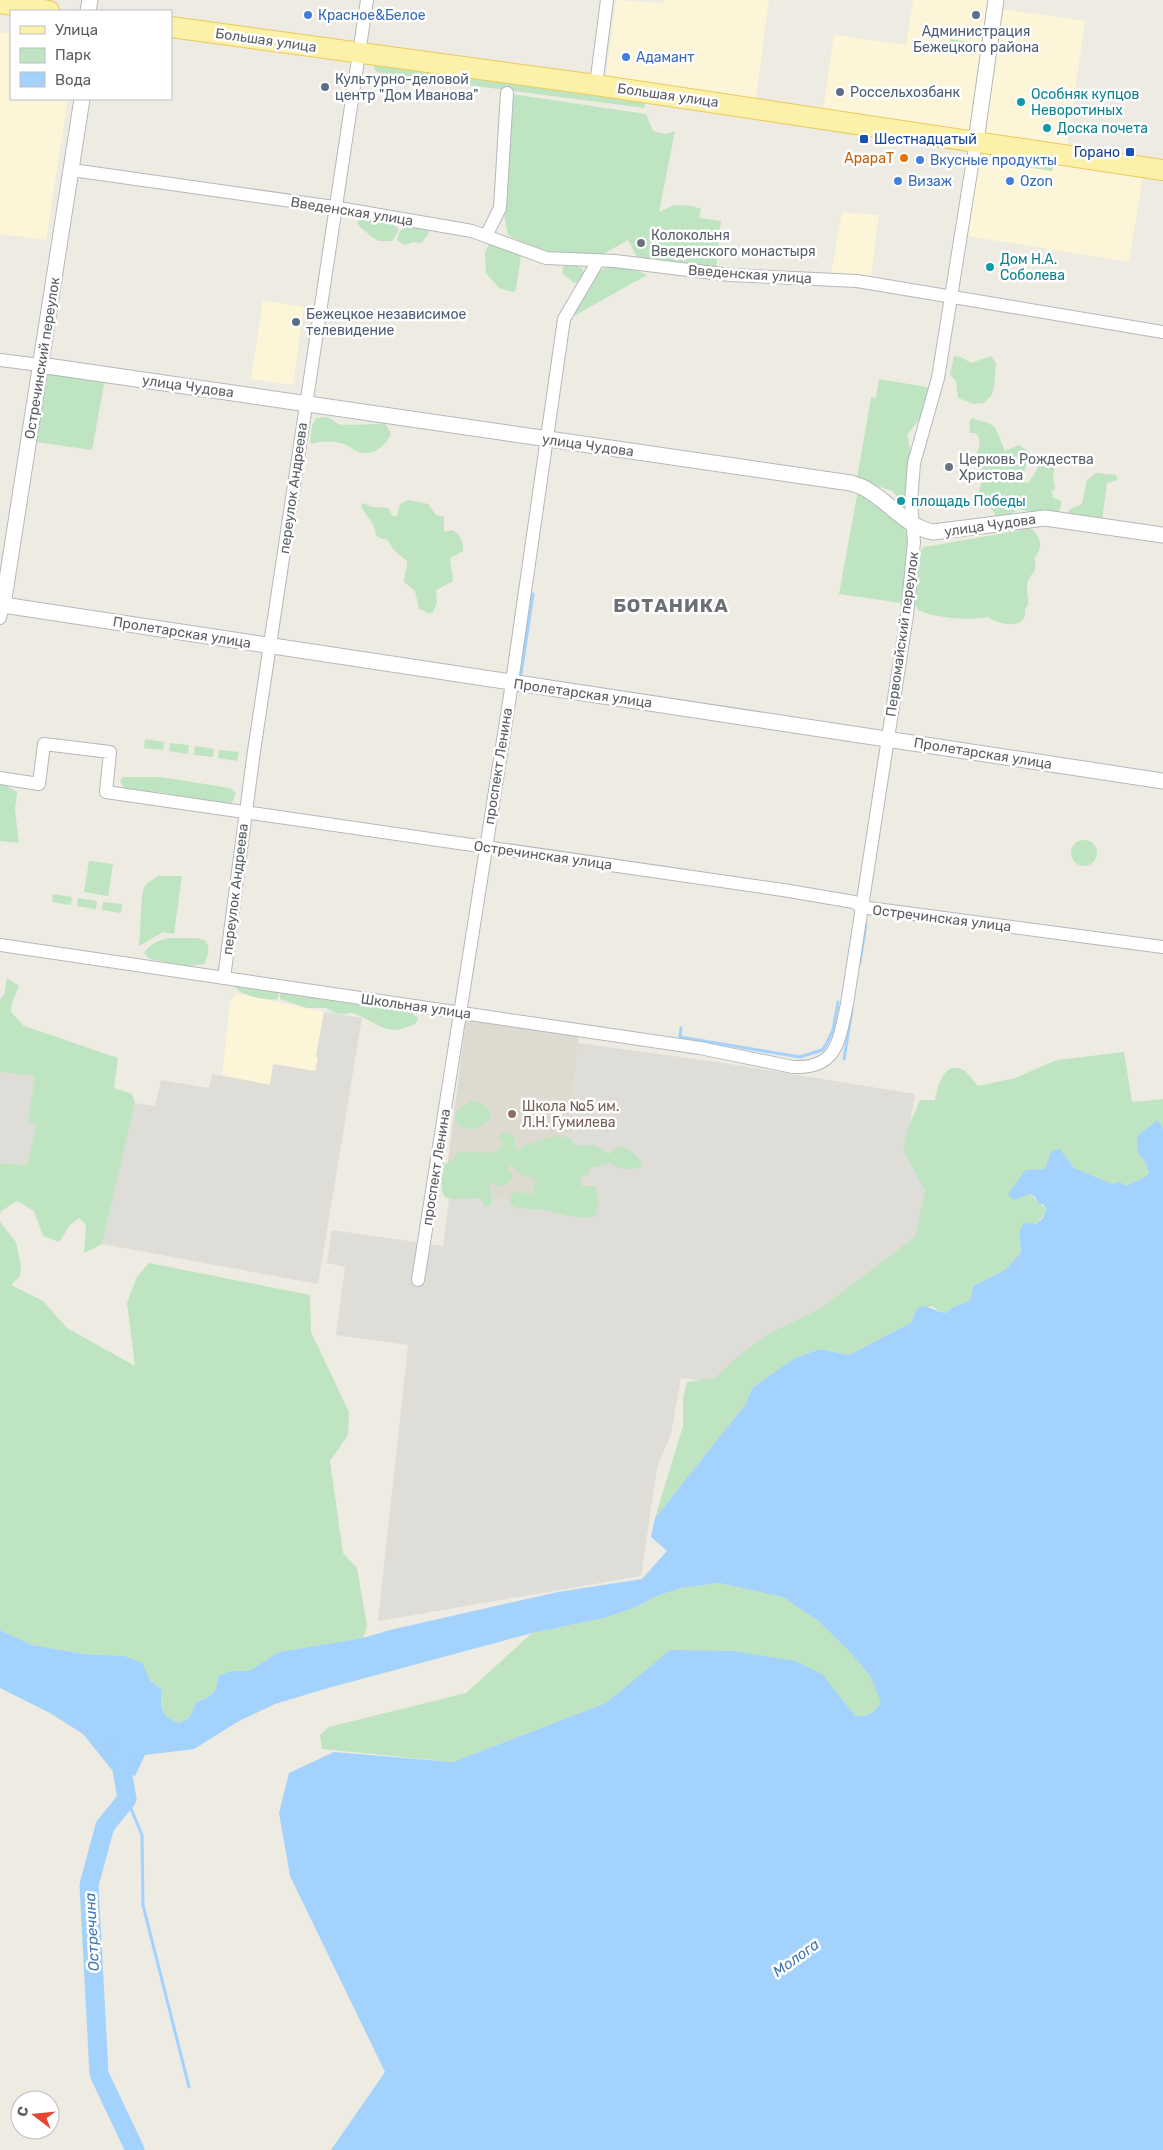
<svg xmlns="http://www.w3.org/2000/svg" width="1163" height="2150" viewBox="0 0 1163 2150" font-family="Rubik,sans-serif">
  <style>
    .commercial { fill: #fcf5d8 }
    .industrial { fill: #deddd7 }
    .education { fill: #dddad0 }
    .green { fill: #bfe4c1 }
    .water { fill: #a3d2fc }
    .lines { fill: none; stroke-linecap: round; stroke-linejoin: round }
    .stream { stroke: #a3d2fc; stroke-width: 3 }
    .river { stroke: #a3d2fc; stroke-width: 19 }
    .minor-casing { stroke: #b5b8bc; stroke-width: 14 }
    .tertiary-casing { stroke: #b5b8bc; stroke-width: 17 }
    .primary-casing { stroke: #ecc95c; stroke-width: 22 }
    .minor { stroke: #fff; stroke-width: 12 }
    .tertiary { stroke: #fff; stroke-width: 15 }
    .primary { stroke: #fcf1a8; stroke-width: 20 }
    .shop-dot { fill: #3f7fe0; stroke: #fff; stroke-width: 2 }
    .service-dot { fill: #5c6f8a; stroke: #fff; stroke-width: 2 }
    .culture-dot { fill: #0f9aa8; stroke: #fff; stroke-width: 2 }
    .transit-dot { fill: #1a4fb4; stroke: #fff; stroke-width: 2 }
    .food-dot { fill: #e8710a; stroke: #fff; stroke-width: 2 }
    .worship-dot { fill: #6b7280; stroke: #fff; stroke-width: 2 }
    .education-dot { fill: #8d6e63; stroke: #fff; stroke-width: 2 }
    .labels { text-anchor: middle; stroke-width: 5; stroke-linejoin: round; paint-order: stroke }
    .shop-label { font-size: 14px; fill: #366cbe; stroke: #fff; text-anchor: start }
    .service-label { font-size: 14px; fill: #4e5e75; stroke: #fff; text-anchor: start }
    .street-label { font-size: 14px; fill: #5b5e63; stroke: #fff }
    .culture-label { font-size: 14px; fill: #0d838f; stroke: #fff; text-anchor: start }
    .transit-label { font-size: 14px; fill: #164399; stroke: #fff; text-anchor: start }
    .food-label { font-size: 14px; fill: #c56008; stroke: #fff; text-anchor: end }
    .worship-label { font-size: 14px; fill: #5b616d; stroke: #fff; text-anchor: start }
    .education-label { font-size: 14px; fill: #785e54; stroke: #fff; text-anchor: start }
    .water-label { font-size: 15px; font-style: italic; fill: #4478b5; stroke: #fff }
    .district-label { font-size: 19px; font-weight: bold; letter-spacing: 1px; fill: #6c7075; stroke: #fff }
  </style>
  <rect width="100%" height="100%" fill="#edebe2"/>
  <g class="commercial">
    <polygon points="616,0 663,3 664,0 769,0 756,100 606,76"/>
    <polygon points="913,0 987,0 970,132 823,110 834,35 906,45"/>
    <polygon points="1002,9 1085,21 1067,147 985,134"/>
    <polygon points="0,32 11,34 11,99 68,99 46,240 0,234"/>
    <polygon points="980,152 1143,176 1129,262 967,236"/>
    <polygon points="842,212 879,215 871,278 831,274"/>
    <polygon points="263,300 304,307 293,385 251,379"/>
    <polygon points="236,993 324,1012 316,1057 318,1058 315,1071 274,1064 270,1085 222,1075 230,1003"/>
  </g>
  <g class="industrial">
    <polygon points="324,1012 362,1018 318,1284 102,1244 135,1103 155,1106 161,1080 209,1088 212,1074 270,1085 273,1064 315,1071 318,1058 316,1057"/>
    <polygon points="578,1043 717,1062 915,1094 907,1143 929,1196 919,1241 716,1382 681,1378 671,1434 657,1468 641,1576 378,1621 408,1345 336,1335 345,1267 327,1263 332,1230 443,1246 450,1192 559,1205"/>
    <polygon points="0,1072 36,1076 28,1122 37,1125 28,1165 0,1163"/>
  </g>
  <polygon class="education" points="466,1020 579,1036 559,1205 444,1192"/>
  <g class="green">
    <polygon points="950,39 977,43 975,55 948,51"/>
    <polygon points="377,65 638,102 644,103 645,108 382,74 376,71 374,66"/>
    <polygon points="511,94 646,114 653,131 666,134 675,131 659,212 674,205 693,206 701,209 699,218 721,221 716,269 638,259 628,240 598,257 563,257 536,250 508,235 503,209"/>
    <polygon points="991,155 1051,163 1053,167 1052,171 992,162 989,158"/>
    <path d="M 365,218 C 377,220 392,218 399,230 L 392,241 L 379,241 L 373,238 L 357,224 L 359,220 Z"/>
    <polygon points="406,224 429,229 428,235 421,243 413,242 405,245 397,240 399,233"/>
    <polygon points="489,243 521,256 516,290 513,292 499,288 486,273 485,253"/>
    <polygon points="571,263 583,269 583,276 579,282 574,283 562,273 563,267"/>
    <polygon points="609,266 633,269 647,275 572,317 597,273"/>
    <polygon points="954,356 961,357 971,363 991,356 996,363 994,388 991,396 984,403 974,404 958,398 956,381 950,374"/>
    <polygon points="56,372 105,379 92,450 36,442 45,383 48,374"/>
    <polygon points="879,379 932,388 922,416 907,435 912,456 906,498 904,500 899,498 892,491 857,479 871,397 876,398"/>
    <path d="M 324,417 C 332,417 332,421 338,424 C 342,426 378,424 385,423 L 391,434 C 386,446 372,457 358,452 C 352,449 347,444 340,443 C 331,441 321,441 312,444 L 310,441 L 312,426 L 316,418 Z"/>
    <path d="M 972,418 L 988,423 L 995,427 L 1005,451 L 1019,445 L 1029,452 L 1024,473 L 1018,475 L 1021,482 L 1028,483 L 1037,470 L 1040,456 L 1042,455 L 1055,461 L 1053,479 L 1055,487 L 1054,491 L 1052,490 L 1051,492 L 1053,495 L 1052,497 L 1061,501 C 1062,506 1060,511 1055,514 L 1044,510 L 1035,513 L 1019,509 L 1009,515 L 1006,513 L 1005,517 L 996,520 L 994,512 L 980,495 L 979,490 L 982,482 L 981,476 L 973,463 C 975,452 985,445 976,433 L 970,433 L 969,422 Z"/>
    <polygon points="1096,473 1115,475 1117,477 1117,480 1107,483 1102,521 1067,514 1070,509 1082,504 1087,480"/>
    <path d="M 858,490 L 903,522 C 913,547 906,577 901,603 L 839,594 Z"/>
    <path d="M 408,500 L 428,504 L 436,515 L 444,517 L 444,532 L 452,530 C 461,534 463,542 463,551 L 450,558 L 453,581 L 436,590 L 437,603 L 433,612 L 428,613 L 419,609 L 415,591 L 404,582 C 404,574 408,569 407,561 L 394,550 L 387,539 L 382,539 L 376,535 C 374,519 364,516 361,505 L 363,503 L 372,507 L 388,508 L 393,516 L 397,516 L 400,504 Z"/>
    <path d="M 1028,527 C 1040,534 1045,546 1034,558 C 1039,573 1030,572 1027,584 C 1026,590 1029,598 1028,605 L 1025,609 C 1027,631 1000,625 988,617 C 970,621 935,618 918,610 L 914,601 L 919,553 L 924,547 L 1017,531 Z"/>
    <polygon points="145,739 164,742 163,750 144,748"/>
    <polygon points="170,743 189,745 188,754 169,751"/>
    <polygon points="195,746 214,749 213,757 194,755"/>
    <polygon points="219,750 239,752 237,761 218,758"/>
    <polygon points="124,777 160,777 230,788 236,793 233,801 227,805 159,792 141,794 135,789 128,790 123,787 120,780"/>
    <polygon points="0,782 17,792 15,810 19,843 0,841"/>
    <circle cx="1084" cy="853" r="13"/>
    <polygon points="89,861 113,864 108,896 84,892"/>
    <path d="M 158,876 L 182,876 L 174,934 L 163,932 L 139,946 C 141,934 140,891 145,886 C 148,882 154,879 158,876 Z"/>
    <polygon points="53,894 72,897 71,905 52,902"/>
    <polygon points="78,898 97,901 96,909 77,906"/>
    <polygon points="103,902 122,904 121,913 102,910"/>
    <path d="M 168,938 L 196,938 L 205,940 C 211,949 208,955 204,964 L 188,966 L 150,959 L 144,953 C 149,945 159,940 168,938 Z"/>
    <polygon points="7,978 19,986 12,1003 11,1012 24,1026 118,1058 114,1088 132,1094 135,1103 102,1244 84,1253 86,1225 79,1218 70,1225 59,1242 43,1236 34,1211 17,1201 1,1211 0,1215 0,1163 27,1165 37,1125 28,1122 35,1076 0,1072 0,1000 4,995"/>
    <path d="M 236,986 L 277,992 L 279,995 L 277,999 C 265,1001 242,996 235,987 Z"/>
    <path d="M 286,992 L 315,996 L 323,1000 L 331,998 L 407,1009 L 418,1018 L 416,1023 C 386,1040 378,1021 352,1013 C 346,1012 349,1014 344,1014 C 338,1015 331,1011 326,1008 L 307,1008 L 280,999 L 280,994 Z"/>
    <path d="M 1124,1052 L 1132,1102 L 1163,1099 L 1163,1129 L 1158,1120 L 1138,1153 L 1146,1163 L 1149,1173 L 1143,1178 L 1125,1186 L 1112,1184 L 1074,1168 L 1060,1149 L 1045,1170 L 1014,1200 L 1030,1194 L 1046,1209 C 1042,1223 1032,1226 1019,1232 L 1021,1252 L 1005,1270 L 973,1286 L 970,1301 L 951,1308 L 946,1313 L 940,1312 L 932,1306 L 915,1312 L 912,1322 L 849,1355 L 820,1349 L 795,1358 L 753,1387 L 745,1405 L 655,1518 L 683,1426 L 683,1398 L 687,1382 L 715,1378 L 738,1356 L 774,1331 L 820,1309 L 915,1237 L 925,1191 L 903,1149 L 909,1126 L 920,1100 L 935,1100 C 938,1086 944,1058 965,1071 C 970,1075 974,1082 978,1086 L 1015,1078 L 1057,1060 Z"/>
    <path d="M 471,1101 C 481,1101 489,1107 492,1116 L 487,1122 L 473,1130 L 459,1126 L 456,1122 L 456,1111 Z"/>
    <path d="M 505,1132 L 515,1137 L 515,1149 L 520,1150 L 522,1147 C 539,1141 554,1132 571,1139 L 575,1146 L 595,1145 L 609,1154 C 612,1152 615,1147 619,1147 C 627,1147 639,1157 642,1163 L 641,1167 C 633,1171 617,1169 610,1163 L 590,1168 L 589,1175 L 582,1176 L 580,1179 L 582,1186 L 596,1186 L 599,1204 L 596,1210 L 597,1213 L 591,1218 L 568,1216 L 546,1210 L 517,1208 L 510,1205 L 511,1195 L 516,1192 L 532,1194 L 536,1183 L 533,1177 L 521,1176 L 511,1164 L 508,1169 L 514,1176 L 507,1184 L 500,1187 L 493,1182 L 488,1186 L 491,1190 L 491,1204 L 489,1206 L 485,1206 C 483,1204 483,1201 480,1199 C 477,1196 456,1202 445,1197 C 440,1190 443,1181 440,1173 L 445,1164 L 455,1159 L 458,1151 L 485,1153 L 501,1149 L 503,1144 L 498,1139 L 499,1136 Z"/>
    <path d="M 0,1222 L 16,1242 L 21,1266 L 20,1276 L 11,1285 L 43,1301 L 67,1328 L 135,1366 L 127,1303 L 137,1277 L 149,1263 L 310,1295 L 311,1332 L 349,1412 L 348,1435 L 330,1461 L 343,1553 L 357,1568 L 367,1626 L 363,1638 L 279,1652 L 249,1671 L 231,1671 L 212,1696 L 197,1701 L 189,1718 L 179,1723 C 162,1718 159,1707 162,1690 L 124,1656 L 84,1654 L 32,1645 L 0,1630 Z"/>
    <path d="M 719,1583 L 783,1597 L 817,1620 L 850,1652 L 870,1676 L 882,1702 C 873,1713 869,1717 854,1716 L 822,1675 L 671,1650 L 606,1703 L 453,1762 L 322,1749 L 320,1735 L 329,1727 L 466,1693 L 532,1633 L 604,1618 L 636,1607 L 657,1596 L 681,1588 Z"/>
  </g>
  <path class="water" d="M 1158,1120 L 1163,1129 L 1163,2150 L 331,2150 L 385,2072 L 290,1876 L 279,1813 L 289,1773 L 334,1752 L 453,1762 L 606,1703 L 670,1650 L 733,1651 L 795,1661 L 822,1674 L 855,1716 C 869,1717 874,1713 881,1702 L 870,1676 L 850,1652 L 817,1620 L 783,1597 L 719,1583 L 681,1588 L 657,1596 L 636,1607 L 604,1618 L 532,1633 L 328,1688 L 275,1704 L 239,1721 L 194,1749 L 145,1755 L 135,1776 L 112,1770 L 83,1734 L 50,1713 L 0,1688 L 0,1630 L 32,1645 L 84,1654 L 124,1656 L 142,1663 L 150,1680 L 162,1690 C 159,1707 162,1718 179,1723 L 189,1718 L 197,1701 C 212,1698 218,1691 218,1676 L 231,1671 L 249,1671 L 279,1652 L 363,1638 L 390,1630 L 558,1592 L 642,1579 L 667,1551 L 651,1537 L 655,1518 L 745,1405 L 753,1387 L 795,1358 L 820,1349 L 849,1355 L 912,1322 L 915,1312 L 921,1306 C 932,1307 936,1312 946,1313 L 951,1308 L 970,1301 L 973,1286 L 1005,1270 L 1021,1252 L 1019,1232 L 1024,1223 L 1036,1224 L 1043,1218 L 1046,1209 L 1043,1204 L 1039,1204 L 1035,1197 L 1030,1194 L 1014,1200 L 1008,1194 L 1026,1170 L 1045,1169 L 1051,1152 L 1060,1149 L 1074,1168 L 1112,1184 L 1120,1182 L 1125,1186 L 1143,1178 L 1149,1173 L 1146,1163 L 1138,1153 L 1137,1136 Z"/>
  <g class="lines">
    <g class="stream">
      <polyline points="521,674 533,594"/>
      <polyline points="860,962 866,924"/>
      <polyline points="681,1028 680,1037 800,1057 822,1050 826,1045 833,1030 838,1002"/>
      <polyline points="844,1059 852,1010"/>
      <polyline points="127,1799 142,1835 143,1905 189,2087"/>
    </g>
    <polyline class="river" points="112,1753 121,1763 127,1799 105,1826 89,1885 99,2074 135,2150"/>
    <g class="minor-casing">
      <g id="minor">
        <polyline points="596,85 607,0"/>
        <polyline points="72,170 327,206 472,231 546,258 615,261 730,275 857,281 1163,332"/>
        <polyline points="486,236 500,208 507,93"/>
        <polyline points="0,360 40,365"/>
        <polyline points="0,618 3,605"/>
        <polyline points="0,778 39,784 44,744 110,752 106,792 783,890 854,902 861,907 1163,947"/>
        <path d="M 0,945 L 700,1048 L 793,1067 C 838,1069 839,1040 847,1004 L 907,615 L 914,542 L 911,502 L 914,463 L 938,378 L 976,141"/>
        <polyline points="224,978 254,751 367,0"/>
        <polyline points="418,1280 510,696 564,319 598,261"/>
      </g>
    </g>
    <g class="tertiary-casing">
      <g id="tertiary">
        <polyline points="88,11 90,0"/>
        <polyline points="82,99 3,605 1163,781"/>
        <polyline points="976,141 996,0"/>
        <path d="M 40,365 L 851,483 C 857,485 864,487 869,491 C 891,504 907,527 933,532 L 1045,518 L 1163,535"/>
      </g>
    </g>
    <g class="primary-casing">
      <g id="primary">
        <polyline points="0,3 49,11"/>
        <polyline points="171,27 596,85 1163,170"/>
      </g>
    </g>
    <use href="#minor" class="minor"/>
    <use href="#tertiary" class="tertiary"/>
    <use href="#primary" class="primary"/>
  </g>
  <g class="shop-dot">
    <circle cx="308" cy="15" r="5"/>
    <circle cx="626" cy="57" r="5"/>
    <circle cx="920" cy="160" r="5"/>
    <circle cx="898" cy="181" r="5"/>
    <circle cx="1010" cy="181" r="5"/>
  </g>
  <g class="service-dot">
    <circle cx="976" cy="15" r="5"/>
    <circle cx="325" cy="87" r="5"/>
    <circle cx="840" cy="92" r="5"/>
    <circle cx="296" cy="322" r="5"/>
  </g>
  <g class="culture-dot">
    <circle cx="1021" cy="102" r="5"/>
    <circle cx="1047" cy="128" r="5"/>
    <circle cx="990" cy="267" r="5"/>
    <circle cx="901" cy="501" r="5"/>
  </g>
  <g class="transit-dot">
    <rect x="859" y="134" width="10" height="10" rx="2.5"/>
    <rect x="1125" y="147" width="10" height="10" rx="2.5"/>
  </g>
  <circle class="food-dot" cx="904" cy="158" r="5"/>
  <g class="worship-dot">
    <circle cx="641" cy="243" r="5"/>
    <circle cx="949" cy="467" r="5"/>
  </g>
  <circle class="education-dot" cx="512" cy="1114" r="5"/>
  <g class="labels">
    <g class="shop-label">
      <text x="318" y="20">Красное&amp;Белое</text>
      <text x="636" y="62">Адамант</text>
      <text x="930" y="165">Вкусные продукты</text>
      <text x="908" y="186">Визаж</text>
      <text x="1020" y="186">Ozon</text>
    </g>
    <g class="service-label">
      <text x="976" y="36" text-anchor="middle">Администрация<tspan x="976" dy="16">Бежецкого района</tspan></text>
      <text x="335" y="84">Культурно-деловой<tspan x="335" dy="16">центр "Дом Иванова"</tspan></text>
      <text x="850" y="97">Россельхозбанк</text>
      <text x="306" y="319">Бежецкое независимое<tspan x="306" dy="16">телевидение</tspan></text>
    </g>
    <g class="street-label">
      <text transform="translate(266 40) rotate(8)" y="5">Большая улица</text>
      <text transform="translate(668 95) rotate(8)" y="5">Большая улица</text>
      <text transform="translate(352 211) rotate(9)" y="5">Введенская улица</text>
      <text transform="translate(750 274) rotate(4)" y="5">Введенская улица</text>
      <text transform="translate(42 358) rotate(-81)" y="5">Остречинский переулок</text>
      <text transform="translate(188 386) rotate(8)" y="5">улица Чудова</text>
      <text transform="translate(588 445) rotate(8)" y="5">улица Чудова</text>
      <text transform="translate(293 488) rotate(-82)" y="5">переулок Андреева</text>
      <text transform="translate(990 525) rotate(-8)" y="5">улица Чудова</text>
      <text transform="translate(182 632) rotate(9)" y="5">Пролетарская улица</text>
      <text transform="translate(902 634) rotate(-82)" y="5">Первомайский переулок</text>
      <text transform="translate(583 693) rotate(8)" y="5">Пролетарская улица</text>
      <text transform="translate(983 753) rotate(9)" y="5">Пролетарская улица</text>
      <text transform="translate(498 766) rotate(-81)" y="5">проспект Ленина</text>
      <text transform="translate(543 855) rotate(8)" y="5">Остречинская улица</text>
      <text transform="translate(235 889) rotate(-83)" y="5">переулок Андреева</text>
      <text transform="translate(942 918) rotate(7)" y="5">Остречинская улица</text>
      <text transform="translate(416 1006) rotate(8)" y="5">Школьная улица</text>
      <text transform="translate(436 1167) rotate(-81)" y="5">проспект Ленина</text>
    </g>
    <g class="culture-label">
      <text x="1031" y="99">Особняк купцов<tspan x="1031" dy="16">Неворотиных</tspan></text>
      <text x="1057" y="133">Доска почета</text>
      <text x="1000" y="264">Дом Н.А.<tspan x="1000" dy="16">Соболева</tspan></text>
      <text x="911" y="506">площадь Победы</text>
    </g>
    <g class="transit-label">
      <text x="874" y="144">Шестнадцатый</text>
      <text x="1120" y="157" text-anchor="end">Горано</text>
    </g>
    <g class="food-label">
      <text x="894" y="163">АрараТ</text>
    </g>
    <g class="worship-label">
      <text x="651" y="240">Колокольня<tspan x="651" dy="16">Введенского монастыря</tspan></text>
      <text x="959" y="464">Церковь Рождества<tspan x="959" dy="16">Христова</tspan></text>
    </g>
    <g class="education-label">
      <text x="522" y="1111">Школа №5 им.<tspan x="522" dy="16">Л.Н. Гумилева</tspan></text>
    </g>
    <g class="water-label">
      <text transform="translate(92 1932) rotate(-93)" y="5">Остречина</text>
      <text transform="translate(796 1958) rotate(-36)" y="5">Молога</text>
    </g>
    <g class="district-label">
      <text x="671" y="612">БОТАНИКА</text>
    </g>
  </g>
  <rect x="10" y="10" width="162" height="90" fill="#ffffff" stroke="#bdbfc1"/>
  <rect x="20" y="26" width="25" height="8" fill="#fcf1a8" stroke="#bdbfc1"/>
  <text x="55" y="35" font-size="15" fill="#5b5e63">Улица</text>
  <rect x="20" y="48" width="25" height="15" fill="#bfe4c1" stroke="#bdbfc1"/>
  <text x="55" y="60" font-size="15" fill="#5b5e63">Парк</text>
  <rect x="20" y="72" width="25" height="15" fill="#a3d2fc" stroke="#bdbfc1"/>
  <text x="55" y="85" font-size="15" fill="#5b5e63">Вода</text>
  <g transform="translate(35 2115) rotate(286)"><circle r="24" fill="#ffffff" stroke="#bdbfc1"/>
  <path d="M0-4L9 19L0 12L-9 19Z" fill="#e34733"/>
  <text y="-8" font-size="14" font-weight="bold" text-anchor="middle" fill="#5b5e63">С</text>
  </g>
</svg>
